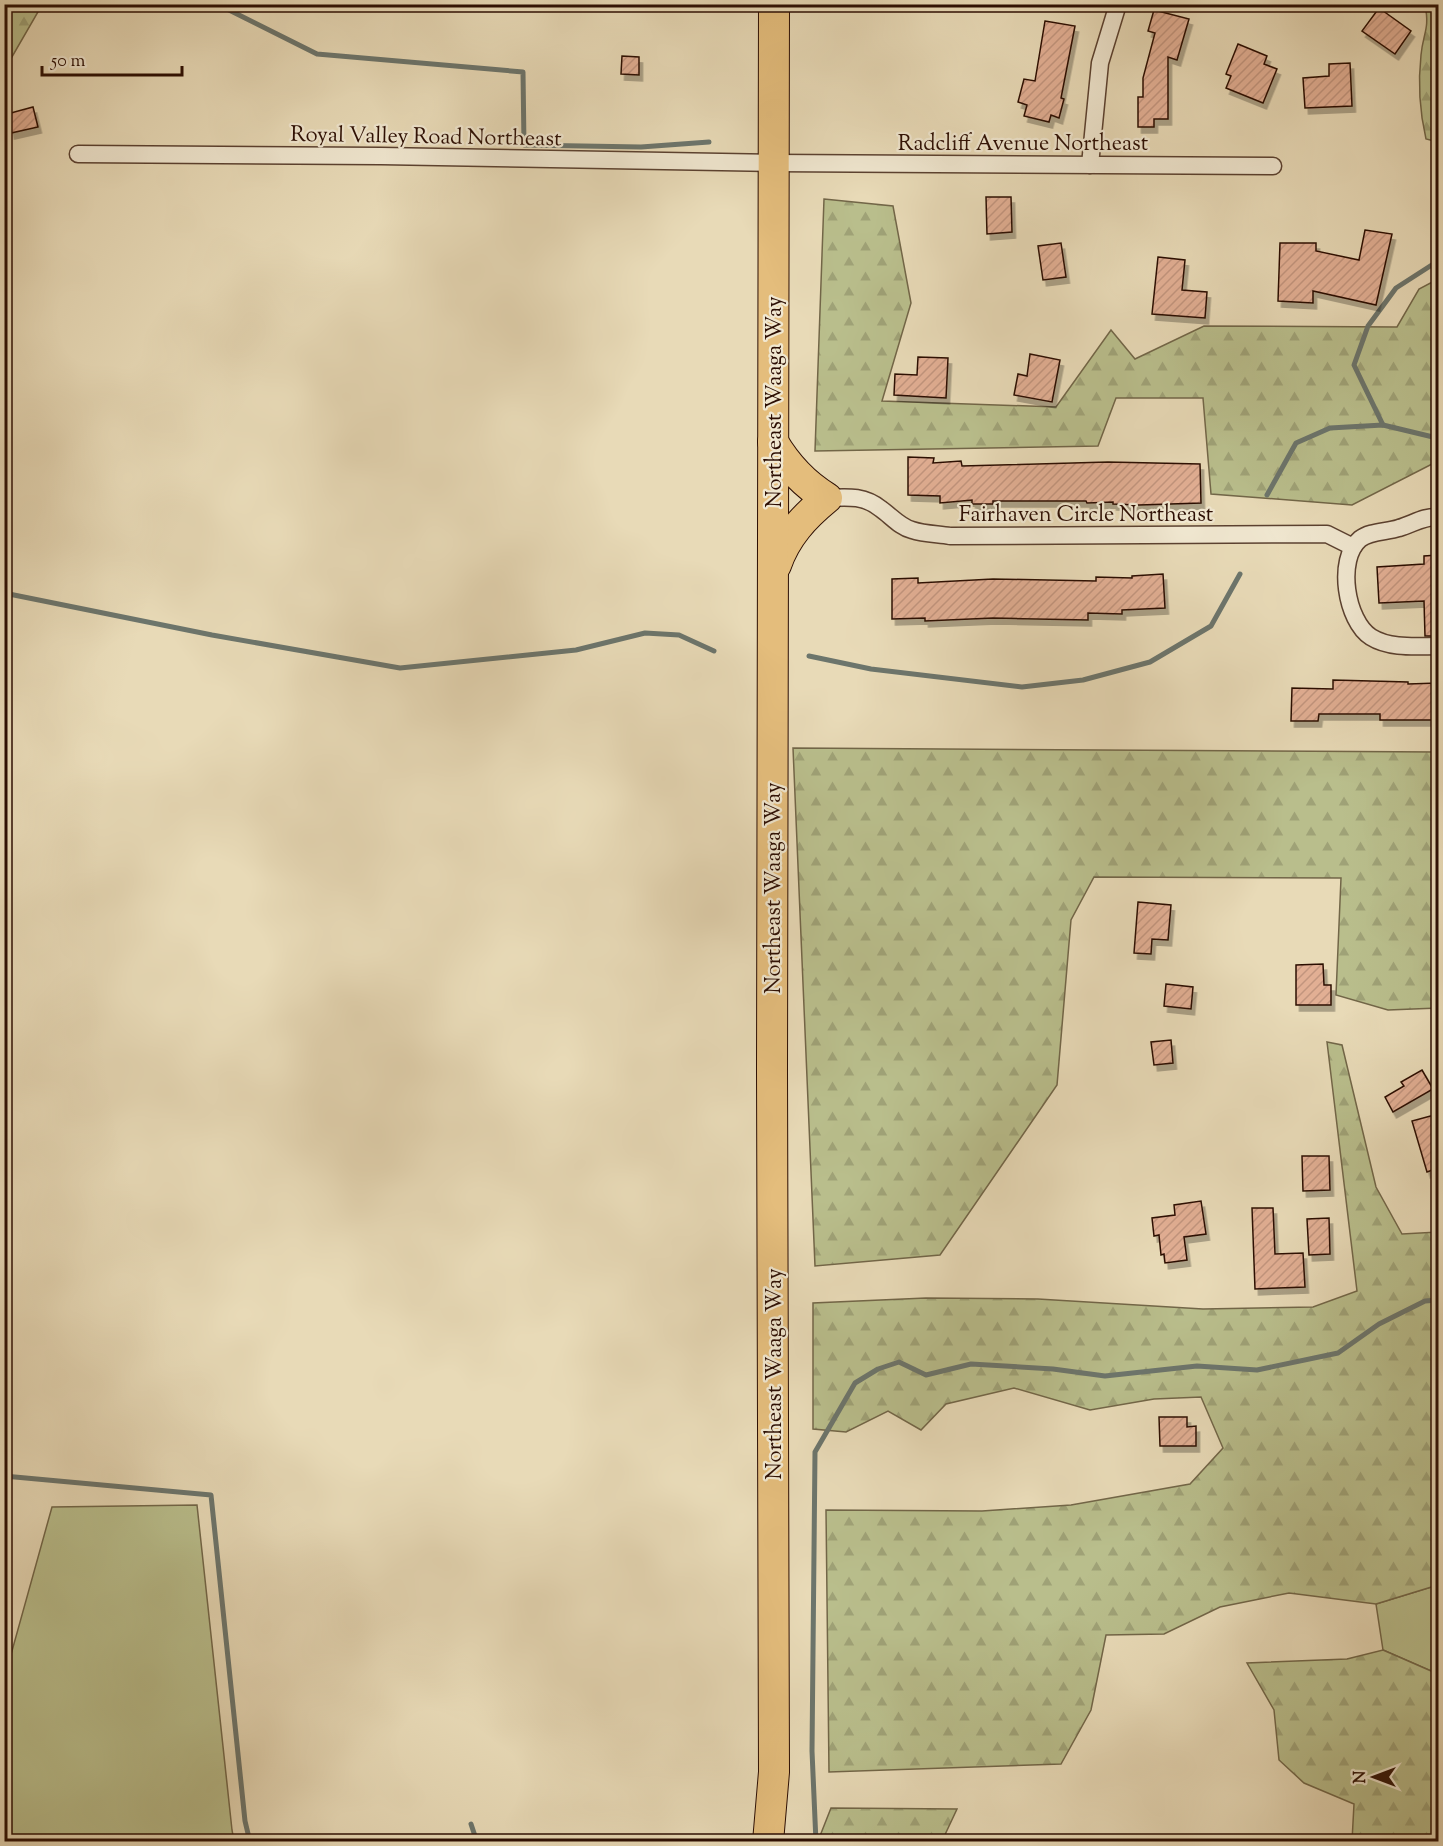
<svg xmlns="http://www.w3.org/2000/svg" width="1443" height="1846" viewBox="0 0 1443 1846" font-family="'Sorts Mill Goudy',serif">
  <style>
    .green { fill: #b9be8c; stroke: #726648; stroke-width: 1.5 }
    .forest { fill: url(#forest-firs); stroke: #726648; stroke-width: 1.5 }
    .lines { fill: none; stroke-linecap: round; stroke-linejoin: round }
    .stream { stroke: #6c756c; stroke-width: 5 }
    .building { fill: url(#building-hatch); stroke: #2c0e03; stroke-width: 1.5; filter: url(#shadow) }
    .street-casing { stroke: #5b4130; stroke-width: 19 }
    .highway-casing { stroke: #2c0e03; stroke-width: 32 }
    .street { stroke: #f0e7d0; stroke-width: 16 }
    .highway { stroke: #e4bd7c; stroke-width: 30 }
    .labels { text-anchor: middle; stroke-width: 4.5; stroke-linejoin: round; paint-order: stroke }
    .street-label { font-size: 22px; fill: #2c0e03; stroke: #f0e7d0 }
  </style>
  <defs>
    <pattern id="forest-firs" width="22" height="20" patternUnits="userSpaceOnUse" patternTransform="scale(1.5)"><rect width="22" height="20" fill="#b9be8c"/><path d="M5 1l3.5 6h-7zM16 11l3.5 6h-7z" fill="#9fa277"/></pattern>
    <pattern id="building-hatch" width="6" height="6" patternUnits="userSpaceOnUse" patternTransform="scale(1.5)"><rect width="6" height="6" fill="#e2af94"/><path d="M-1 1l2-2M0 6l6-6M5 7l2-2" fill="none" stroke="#c2957e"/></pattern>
    <filter id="shadow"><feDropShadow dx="3.5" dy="6" stdDeviation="0" flood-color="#0004"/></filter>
  </defs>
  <rect width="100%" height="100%" fill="#e8dab7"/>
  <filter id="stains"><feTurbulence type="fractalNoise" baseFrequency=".00333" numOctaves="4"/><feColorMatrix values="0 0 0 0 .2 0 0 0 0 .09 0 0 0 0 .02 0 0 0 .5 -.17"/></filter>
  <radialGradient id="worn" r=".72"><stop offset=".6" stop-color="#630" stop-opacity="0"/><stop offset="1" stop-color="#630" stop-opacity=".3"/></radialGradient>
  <g class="green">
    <polygon points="197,1505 232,1830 234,1841 5,1841 5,1676 52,1507"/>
    <polygon points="1438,1585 1438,1674 1383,1650 1376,1604"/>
  </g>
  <g class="forest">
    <polygon points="5,4 42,5 5,69 4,5"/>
    <path d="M 1425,5 L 1438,5 L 1438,142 L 1426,139 C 1420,113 1418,82 1421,55 C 1423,33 1430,29 1425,5 Z"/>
    <polygon points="824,199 893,206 911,303 882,401 1056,407 1111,330 1135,359 1204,326 1397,327 1419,289 1438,279 1438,461 1352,505 1211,494 1203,398 1116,398 1098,446 815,451"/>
    <polygon points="793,748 1438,752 1438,1008 1388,1010 1336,995 1341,878 1094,877 1071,920 1057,1085 940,1255 815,1266"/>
    <polygon points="1327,1042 1342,1045 1376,1187 1402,1234 1438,1232 1438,1585 1376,1604 1289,1593 1220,1607 1164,1634 1106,1635 1091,1710 1061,1764 829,1772 826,1510 982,1511 1071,1505 1190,1484 1223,1448 1201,1397 1154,1399 1090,1410 1014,1388 946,1404 921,1430 888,1411 846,1432 813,1429 813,1303 926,1298 1038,1299 1203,1309 1313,1307 1357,1291"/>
    <polygon points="1383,1650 1438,1674 1438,1841 1352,1841 1354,1804 1304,1783 1279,1760 1274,1710 1247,1663 1347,1659"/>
    <polygon points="831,1808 957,1809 942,1841 818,1841"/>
  </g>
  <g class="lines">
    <g class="stream">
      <polyline points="217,4 317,54 523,72 524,145 641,147 709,142"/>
      <polyline points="4,5 5,4"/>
      <polyline points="1383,425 1354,365 1368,326 1396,288 1438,261"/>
      <polyline points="1267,495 1296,443 1330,428 1383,425 1433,437 1438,427"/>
      <polyline points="4,593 212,635 400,668 576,650 645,633 679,635 714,651"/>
      <polyline points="809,656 871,669 1022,687 1083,680 1150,662 1211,626 1240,574"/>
      <polyline points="4,1476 211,1495 245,1821 250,1842"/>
      <polyline points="471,1824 477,1842"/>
      <polyline points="816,1842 812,1751 815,1452 855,1383 878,1369 899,1362 926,1375 971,1364 1053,1369 1105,1376 1197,1366 1257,1370 1338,1353 1379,1324 1425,1301 1438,1300"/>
    </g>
  </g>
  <g class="building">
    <polygon points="1379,8 1411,31 1395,54 1362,31"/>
    <polygon points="1154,10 1189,19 1177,60 1168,57 1168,119 1154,119 1154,127 1138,127 1138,97 1143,97 1143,78 1155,33 1148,31"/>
    <polygon points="1045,21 1075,26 1061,98 1064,99 1059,118 1051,115 1049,122 1024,116 1027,105 1018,102 1024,79 1035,81"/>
    <polygon points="1238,44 1267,56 1264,64 1277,69 1263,103 1226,88 1231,76 1226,74"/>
    <polygon points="622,56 639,57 639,75 621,74"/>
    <polygon points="1350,63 1352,106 1305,108 1303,78 1329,76 1329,64"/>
    <polygon points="33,107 38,127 11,133 7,114"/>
    <polygon points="986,197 1011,197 1012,232 987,234"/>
    <polygon points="1365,230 1392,234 1376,305 1313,291 1313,303 1278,301 1280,243 1316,243 1316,251 1359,260"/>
    <polygon points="1061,243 1066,277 1043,280 1038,246"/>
    <polygon points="1158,257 1185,260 1182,290 1207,292 1205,318 1152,314"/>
    <polygon points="1030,354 1060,360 1052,402 1014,395 1018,374 1027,376"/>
    <polygon points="918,357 948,358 946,398 894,395 895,374 917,375"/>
    <polygon points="908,457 934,458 933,463 961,461 962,466 1108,462 1200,464 1201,503 1139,505 1113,504 1113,502 1087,503 1086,501 993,501 993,504 972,504 972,500 940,503 940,496 908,495"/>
    <polygon points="1438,555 1438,636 1425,636 1424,601 1379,603 1377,567 1424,564 1424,556"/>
    <polygon points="1163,574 1165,608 1122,610 1122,614 1088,613 1088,620 993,618 925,621 925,618 892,619 892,579 918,578 918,583 993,579 1096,581 1096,577 1132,578 1132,576"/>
    <polygon points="1333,680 1408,682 1408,684 1438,683 1438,720 1380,720 1380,714 1319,714 1318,721 1291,721 1292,688 1333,689"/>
    <polygon points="1138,902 1171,905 1168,940 1152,939 1151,954 1134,953"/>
    <polygon points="1323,964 1324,985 1331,985 1331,1005 1296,1005 1296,965"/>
    <polygon points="1166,984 1193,987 1191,1009 1164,1006"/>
    <polygon points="1171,1040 1173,1063 1154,1065 1151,1042"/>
    <polygon points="1422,1070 1433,1089 1393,1112 1385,1097 1404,1086 1401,1082"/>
    <polygon points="1438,1114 1438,1168 1427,1172 1412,1121"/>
    <polygon points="1302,1156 1329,1156 1330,1190 1303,1191"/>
    <polygon points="1201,1201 1206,1234 1184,1237 1187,1260 1165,1263 1164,1254 1161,1255 1159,1235 1154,1236 1152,1218 1175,1215 1174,1205"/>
    <polygon points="1252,1208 1273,1208 1275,1254 1303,1253 1305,1287 1255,1289"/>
    <polygon points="1329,1218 1330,1254 1309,1255 1307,1219"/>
    <polygon points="1159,1417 1187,1417 1187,1427 1196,1426 1196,1446 1160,1446"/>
  </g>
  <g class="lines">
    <g class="street-casing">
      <g id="street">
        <polyline points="78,154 381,156 773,163 1273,166"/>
        <polyline points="1090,165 1100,63 1118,4"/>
        <path d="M 827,498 C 847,497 864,495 881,509 C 891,516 900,527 912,530 C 924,534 938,534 950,536 L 1327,534 L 1353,547"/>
        <path d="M 1438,517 C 1424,516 1413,524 1399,528 C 1387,532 1370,531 1360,539 C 1336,559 1346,621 1371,637 C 1390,649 1417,646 1438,646"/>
      </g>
    </g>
    <g class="highway-casing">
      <g id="highway">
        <path d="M 773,442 C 786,464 804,484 827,498 C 804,517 786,536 776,565"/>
        <polyline points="768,1842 774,1772 772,1071 774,4"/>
      </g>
    </g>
    <use href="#street" class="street"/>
    <use href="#highway" class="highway"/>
  </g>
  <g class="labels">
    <g class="street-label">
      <text transform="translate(426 135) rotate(1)" y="8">Royal Valley Road Northeast</text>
      <text x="1023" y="150">Radcliff Avenue Northeast</text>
      <text transform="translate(773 402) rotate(-90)" y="8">Northeast Waaga Way</text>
      <text x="1086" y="521">Fairhaven Circle Northeast</text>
      <text transform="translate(772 888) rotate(-90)" y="8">Northeast Waaga Way</text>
      <text transform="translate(773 1374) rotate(-90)" y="8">Northeast Waaga Way</text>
    </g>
  </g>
  <rect width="1443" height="1846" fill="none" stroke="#e8dab7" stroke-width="24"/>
  <rect x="6" y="6" width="1431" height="1834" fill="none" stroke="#2c0e03" stroke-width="3"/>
  <rect x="12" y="12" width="1419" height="1822" fill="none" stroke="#2c0e03" stroke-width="1.5"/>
  <g transform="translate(1374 1777) rotate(270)" stroke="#f0e7d0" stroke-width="4.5" paint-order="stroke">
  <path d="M0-4.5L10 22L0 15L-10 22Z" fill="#2c0e03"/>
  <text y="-9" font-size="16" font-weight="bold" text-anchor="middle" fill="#2c0e03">N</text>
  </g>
  <path d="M42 66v9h140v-9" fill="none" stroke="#2c0e03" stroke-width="3"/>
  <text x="51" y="66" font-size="18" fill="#2c0e03" stroke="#f0e7d0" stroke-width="4.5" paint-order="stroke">50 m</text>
  <rect width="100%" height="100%" filter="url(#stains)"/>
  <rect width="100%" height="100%" fill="url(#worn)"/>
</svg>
